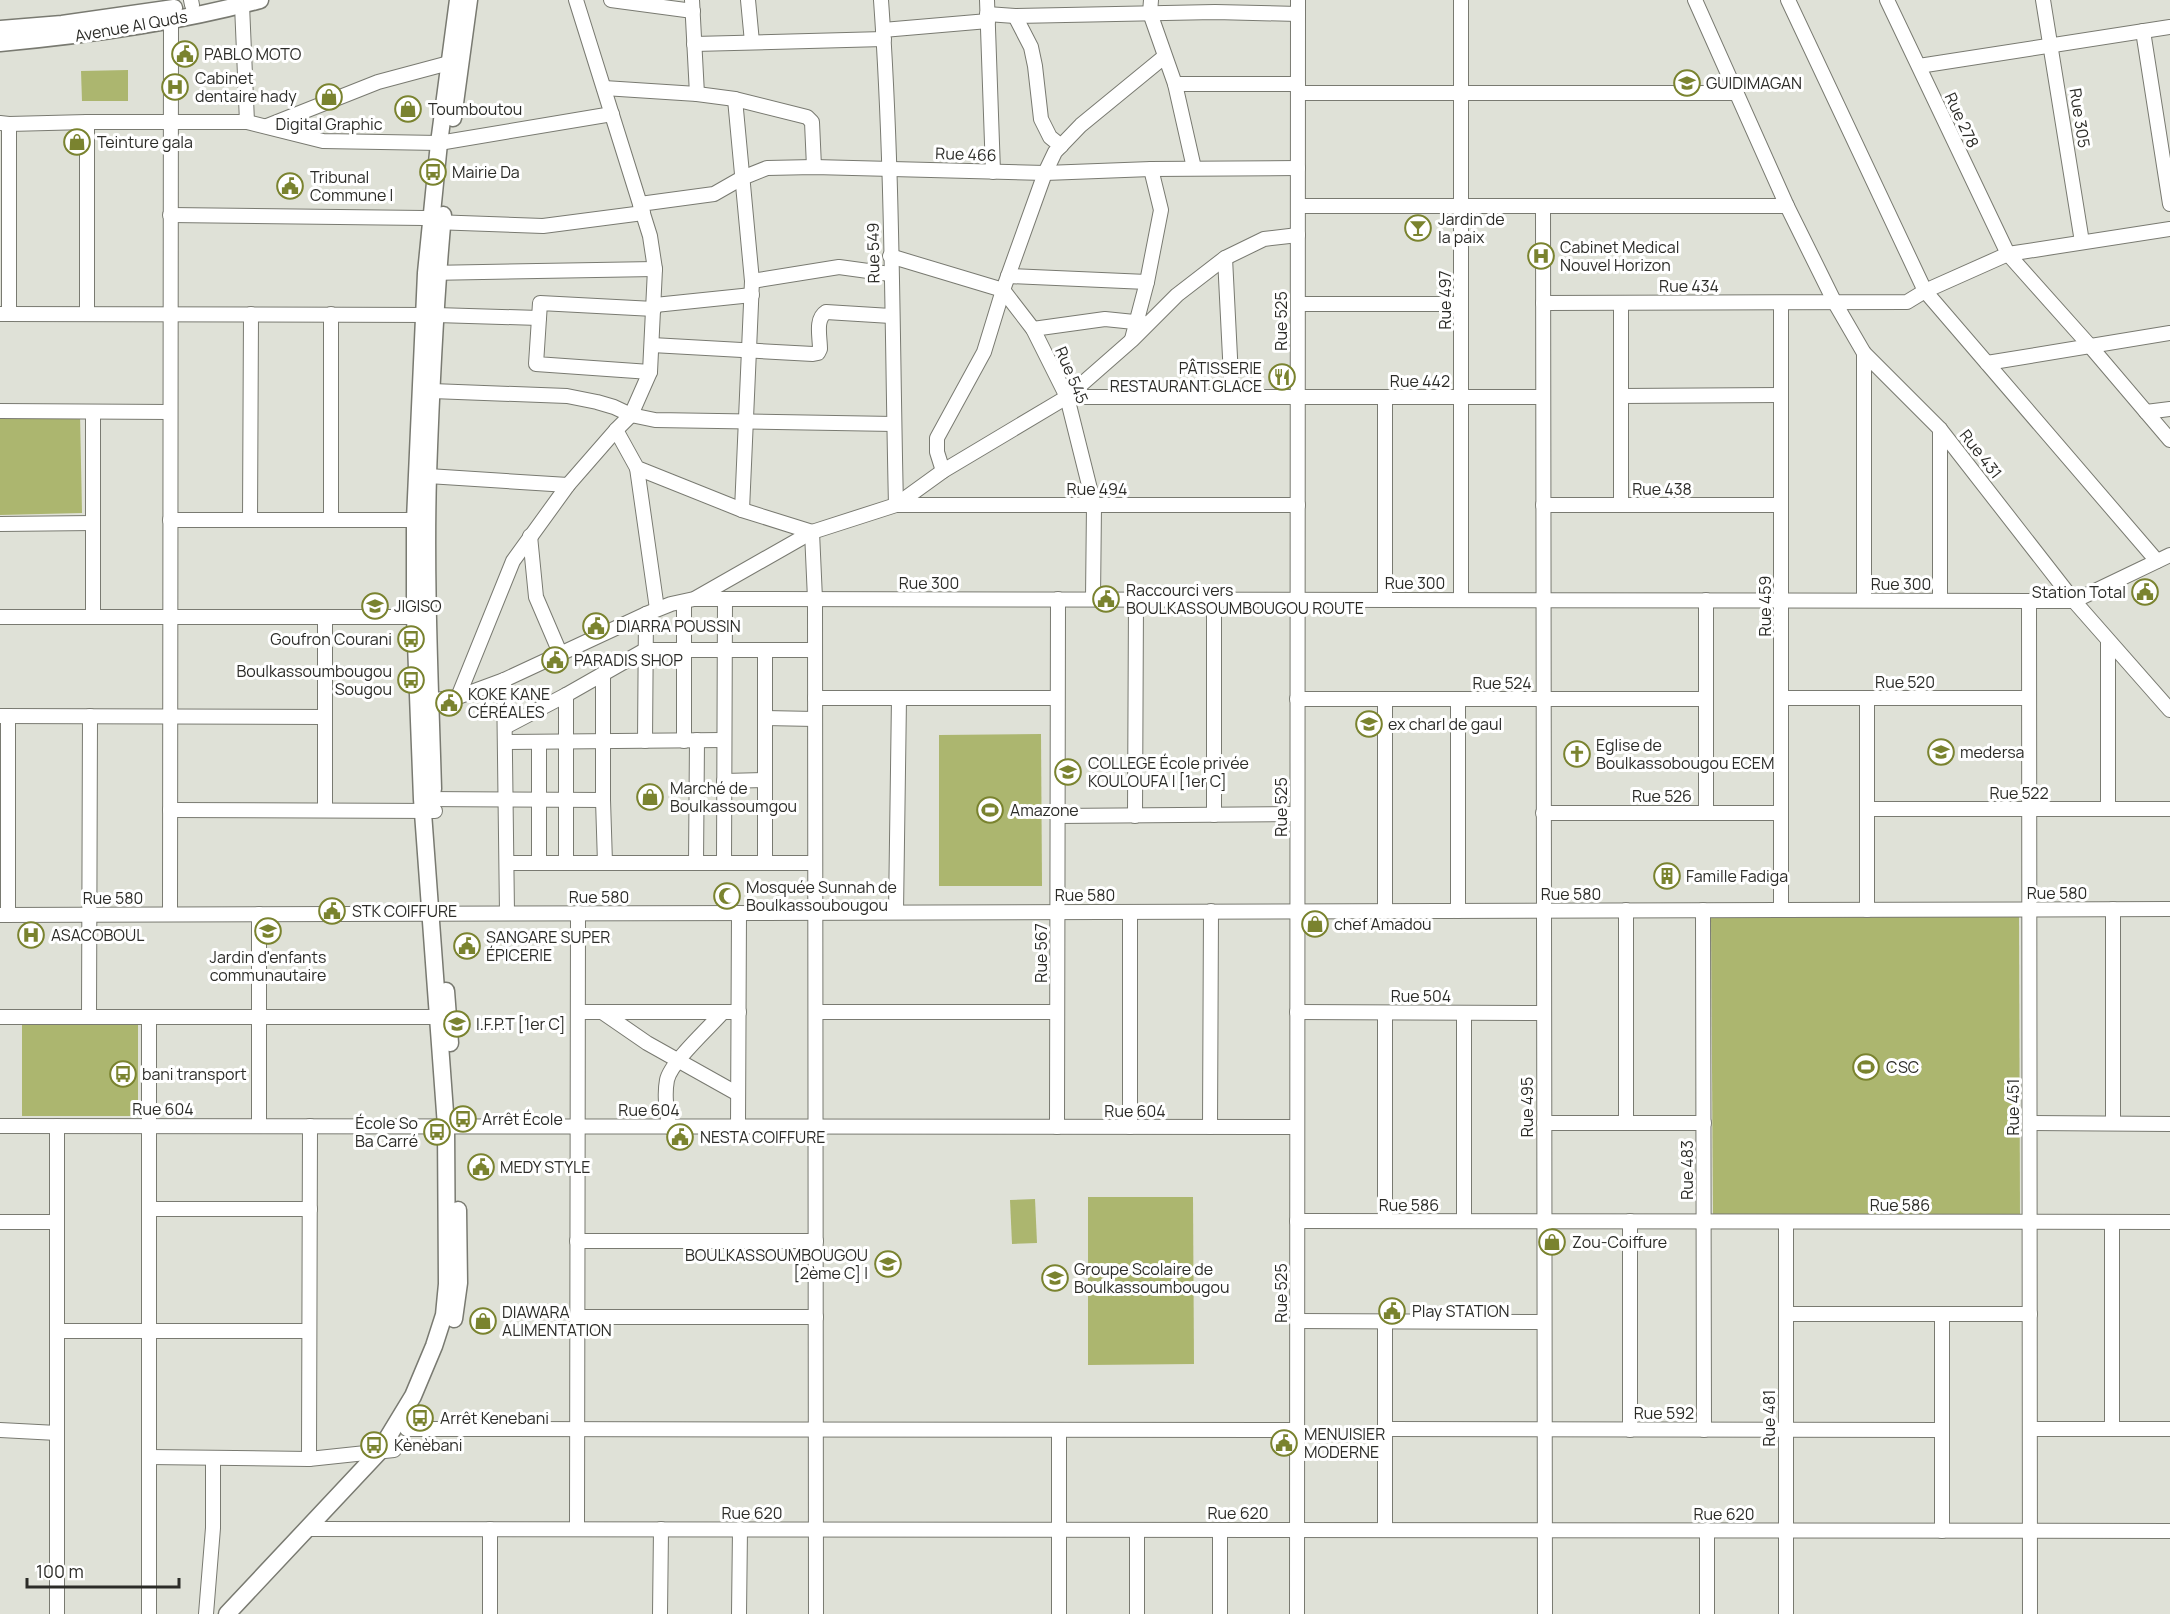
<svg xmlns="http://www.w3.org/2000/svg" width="2170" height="1614" viewBox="0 0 2170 1614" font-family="Manrope,sans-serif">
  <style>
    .green { fill: #acb66f }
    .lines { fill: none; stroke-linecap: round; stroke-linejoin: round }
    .minor-casing { stroke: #797a71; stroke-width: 16 }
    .major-casing { stroke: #797a71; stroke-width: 19 }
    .minor { stroke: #fff; stroke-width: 14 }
    .major { stroke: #fff; stroke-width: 16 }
    .labels { text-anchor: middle; stroke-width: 6; stroke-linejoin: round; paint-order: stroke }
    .street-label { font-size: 16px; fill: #2c2c28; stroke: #fff }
    .poi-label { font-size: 16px; fill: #2c2c28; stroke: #fff; text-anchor: start }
  </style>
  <rect width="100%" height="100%" fill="#dfe1d7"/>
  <g class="green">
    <polygon points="128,70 128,101 82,101 81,71"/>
    <polygon points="80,414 82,513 0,515 0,416"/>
    <polygon points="1041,734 1042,886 939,886 939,735"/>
    <polygon points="2019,916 2020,1216 1713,1218 1711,918"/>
    <polygon points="22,1024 138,1025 138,1116 22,1116"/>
    <polygon points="1088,1197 1193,1197 1194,1364 1088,1365"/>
    <polygon points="1035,1199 1037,1243 1012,1244 1010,1200"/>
  </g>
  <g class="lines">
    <g class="minor-casing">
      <g id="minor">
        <polyline points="191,0 192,5"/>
        <polyline points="611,0 693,11"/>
        <polyline points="692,0 697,94"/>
        <polyline points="748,0 752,42"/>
        <path d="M 881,0 C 893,168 892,337 896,505 L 1298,505"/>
        <polyline points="987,0 993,172"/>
        <polyline points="1151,0 1150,13 1175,84 1194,168"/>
        <polyline points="1695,0 1787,206 1835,303 1864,353 1940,429 2074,601 2170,710"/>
        <polyline points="1788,0 1925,291 2157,561"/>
        <polyline points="1887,0 2008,254 2090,346 2170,440"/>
        <polyline points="2043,0 2082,242"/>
        <polyline points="242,5 247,122"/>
        <polyline points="987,14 1015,16 1215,12 1298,14"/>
        <polyline points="1015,16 1031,47 1035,66 1041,119 1050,137 1061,146"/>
        <polyline points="883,30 988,21"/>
        <polyline points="2143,31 2170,204"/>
        <polyline points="694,44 884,39"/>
        <polyline points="1919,66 2170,27"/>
        <polyline points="1175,84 1298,84"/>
        <polyline points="604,88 697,94 735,99 807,117 812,122 814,167"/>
        <polyline points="1298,93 1736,93"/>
        <polyline points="735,99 752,281 742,510"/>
        <polyline points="0,123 9,124 87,122 247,122 323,141 439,143 612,114"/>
        <polyline points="267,126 378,82 449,63"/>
        <polyline points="640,204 714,194 742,178 767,168 814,167 1045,173 1151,169 1298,168"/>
        <polyline points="1298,206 1787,206"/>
        <polyline points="1543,206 1545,1614"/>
        <polyline points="170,215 424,218"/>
        <polyline points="433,222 543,226 643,213"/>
        <polyline points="890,256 1003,290 1033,329 1067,397 1094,505 1093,599"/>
        <polyline points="1225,258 1232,397"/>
        <polyline points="428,273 655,269"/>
        <polyline points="1008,276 1147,282"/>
        <polyline points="752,281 839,267 890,274"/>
        <polyline points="1543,303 1907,302 1925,291 2008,254 2170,229"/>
        <polyline points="1298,304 1461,304"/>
        <polyline points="655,305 752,295"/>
        <polyline points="0,314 436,315 539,318"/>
        <polyline points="9,314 9,124"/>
        <polyline points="87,314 87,122"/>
        <polyline points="1033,329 1105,319 1144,323"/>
        <polyline points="1132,339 1147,282 1161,210 1151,169"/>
        <path d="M 652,345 L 813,354 L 818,353 L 820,349 C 820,337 815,319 826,312 L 891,316"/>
        <polyline points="1987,363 2170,333"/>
        <polyline points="650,372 536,364 540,303 654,309"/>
        <polyline points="432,391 567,396 597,402 614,407 631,415 655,420 894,424"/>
        <polyline points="1621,396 1781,395"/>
        <polyline points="1067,397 1543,397"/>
        <polyline points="0,411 170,412"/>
        <polyline points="2146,412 2170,409"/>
        <polyline points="616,430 637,468 742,510 812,532 815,599 816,1614"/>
        <polyline points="637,468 657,609"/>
        <polyline points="943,471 937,452 937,438 984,352 1003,290 1045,173 1055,152 1081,125 1164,57"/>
        <polyline points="428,476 568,485"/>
        <polyline points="1543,505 1781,505"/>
        <polyline points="1621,505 1621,303"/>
        <polyline points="170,520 423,520"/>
        <polyline points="250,520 251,314"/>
        <polyline points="331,520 331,314"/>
        <polyline points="0,524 93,523"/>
        <polyline points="530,536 536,597 560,653"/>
        <polyline points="696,598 812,532 896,505 943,471 1067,397 1132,340 1177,295 1225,258 1264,239 1298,235"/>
        <polyline points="1385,600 1385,397"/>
        <polyline points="1461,600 1461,0"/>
        <polyline points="1864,600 1864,353"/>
        <polyline points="1940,600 1940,429"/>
        <polyline points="2029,601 2030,1614"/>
        <polyline points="0,617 424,617"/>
        <polyline points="93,617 93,412"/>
        <polyline points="603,674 603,800 605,863"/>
        <polyline points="504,680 507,913"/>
        <polyline points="458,697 513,561 568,485 616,430 631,415 650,372 655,269 650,236 576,0"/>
        <polyline points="815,698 1057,698"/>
        <polyline points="1781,698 2029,698"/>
        <polyline points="1297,699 1706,699"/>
        <polyline points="421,702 458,697 504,680 646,614 671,604 694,599 2074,601 2170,555"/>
        <polyline points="0,716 325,717"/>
        <polyline points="765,718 815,719"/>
        <polyline points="505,727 566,695 645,650 815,650"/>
        <polyline points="645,741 646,614"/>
        <polyline points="684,741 684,602"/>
        <polyline points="505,742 724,740"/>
        <polyline points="724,781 765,780"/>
        <polyline points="422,799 603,800"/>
        <polyline points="1867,809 2170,809"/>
        <polyline points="2108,809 2108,641"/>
        <polyline points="170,810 435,811"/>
        <polyline points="325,810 325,617"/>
        <polyline points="1543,813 1781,813"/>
        <polyline points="1706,813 1706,600"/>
        <polyline points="1214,815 1214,600"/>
        <polyline points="1057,816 1297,814"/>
        <polyline points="1135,816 1136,600"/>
        <polyline points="507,863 815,863"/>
        <polyline points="539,863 539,742"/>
        <polyline points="566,863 566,695"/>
        <polyline points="696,863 697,740"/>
        <polyline points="724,863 725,599"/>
        <polyline points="765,863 765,650"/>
        <polyline points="1703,910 1704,1430"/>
        <polyline points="1781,910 1781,303"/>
        <polyline points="1867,910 1867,698"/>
        <polyline points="1385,911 1385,699"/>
        <polyline points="1458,911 1458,699"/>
        <polyline points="896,912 899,698"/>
        <polyline points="1130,912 1130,1127"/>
        <polyline points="170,914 171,20"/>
        <polyline points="0,915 2170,909"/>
        <polyline points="8,915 8,716"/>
        <polyline points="578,1012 739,1012"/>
        <polyline points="602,1012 647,1043 738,1094"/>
        <polyline points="816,1012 1057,1012"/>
        <polyline points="1297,1012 1544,1013"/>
        <polyline points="0,1017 446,1017"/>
        <polyline points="89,1017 90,716"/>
        <polyline points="1544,1123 1704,1123"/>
        <polyline points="1626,1123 1626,910"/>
        <polyline points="2030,1123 2170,1124"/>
        <polyline points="2113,1123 2113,909"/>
        <polyline points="0,1126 1297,1127"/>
        <polyline points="259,1126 259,914"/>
        <path d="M 669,1127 C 667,1111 664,1096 667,1080 C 671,1062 709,1028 723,1012"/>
        <polyline points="738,1127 739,913"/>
        <polyline points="1057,1127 1058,599"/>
        <polyline points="1210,1127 1211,911"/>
        <polyline points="149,1209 310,1209"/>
        <polyline points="1297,1221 2170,1222"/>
        <polyline points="1385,1221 1385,1013"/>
        <polyline points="1464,1221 1464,1013"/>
        <polyline points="0,1222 57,1222"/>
        <polyline points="577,1241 816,1241"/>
        <polyline points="1786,1314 2030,1314"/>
        <polyline points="577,1317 816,1317"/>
        <polyline points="1297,1321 1544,1322"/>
        <polyline points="57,1331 309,1331"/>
        <polyline points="407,1429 1297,1430"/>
        <polyline points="1385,1429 1942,1430"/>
        <polyline points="2030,1429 2170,1429"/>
        <polyline points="2112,1429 2112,1222"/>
        <polyline points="0,1430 57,1433"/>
        <polyline points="1630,1430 1630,1221"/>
        <polyline points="149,1457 309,1459 394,1450"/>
        <polyline points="309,1459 310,1126"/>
        <polyline points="307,1529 2170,1531"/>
        <polyline points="577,1529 578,913"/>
        <polyline points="1385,1530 1385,1321"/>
        <polyline points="1707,1530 1707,1614"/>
        <polyline points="1942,1531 1942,1314"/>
        <polyline points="57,1614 57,1126"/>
        <polyline points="149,1614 149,1017"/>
        <polyline points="206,1614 213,1528 213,1458"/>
        <polyline points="490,1614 490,1529"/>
        <polyline points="660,1614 661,1529"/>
        <polyline points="739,1614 740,1529"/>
        <polyline points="1059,1614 1059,1430"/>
        <polyline points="1137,1614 1137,1530"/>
        <polyline points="1220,1614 1220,1530"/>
        <polyline points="1297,1614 1298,0"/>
        <polyline points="1786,1614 1786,1222"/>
      </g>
    </g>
    <g class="major-casing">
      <g id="major">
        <polyline points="0,29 62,24 174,8"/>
        <path d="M 0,43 C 87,35 176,23 260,0"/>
        <polyline points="453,118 469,0"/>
        <path d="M 433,789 C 430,685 425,579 428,475 C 431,388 435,301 443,215"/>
        <polyline points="446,991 450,1043"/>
        <polyline points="454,1319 459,1283 458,1210"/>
        <polyline points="227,1614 379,1452 413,1396 434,1346 444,1315 447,1284 446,1126 422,799 415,617 415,520 426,273 439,143 458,0"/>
      </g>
    </g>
    <use href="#minor" class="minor"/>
    <use href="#major" class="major"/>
  </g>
  <defs>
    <g id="civic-ring" transform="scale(1.35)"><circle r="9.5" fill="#fff" stroke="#7a832f" stroke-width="1.5"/><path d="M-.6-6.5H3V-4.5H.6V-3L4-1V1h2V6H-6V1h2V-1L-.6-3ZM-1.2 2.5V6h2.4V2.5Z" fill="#7a832f"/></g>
    <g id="school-ring" transform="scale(1.35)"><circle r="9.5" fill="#fff" stroke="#7a832f" stroke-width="1.5"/><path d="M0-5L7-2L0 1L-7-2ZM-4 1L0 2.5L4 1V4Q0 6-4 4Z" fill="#7a832f"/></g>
    <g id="hospital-ring" transform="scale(1.35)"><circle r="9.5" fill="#fff" stroke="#7a832f" stroke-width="1.5"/><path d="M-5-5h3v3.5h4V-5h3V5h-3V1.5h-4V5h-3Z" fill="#7a832f"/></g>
    <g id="shop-ring" transform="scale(1.35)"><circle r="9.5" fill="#fff" stroke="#7a832f" stroke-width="1.5"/><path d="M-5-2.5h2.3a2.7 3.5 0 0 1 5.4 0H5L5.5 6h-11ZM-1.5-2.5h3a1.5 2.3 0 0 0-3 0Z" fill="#7a832f"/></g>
    <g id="bus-ring" transform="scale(1.35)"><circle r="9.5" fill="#fff" stroke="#7a832f" stroke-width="1.5"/><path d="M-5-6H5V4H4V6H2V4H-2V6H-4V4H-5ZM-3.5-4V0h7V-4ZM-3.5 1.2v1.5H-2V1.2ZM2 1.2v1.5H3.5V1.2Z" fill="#7a832f"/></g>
    <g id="bar-ring" transform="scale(1.35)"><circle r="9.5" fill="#fff" stroke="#7a832f" stroke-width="1.5"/><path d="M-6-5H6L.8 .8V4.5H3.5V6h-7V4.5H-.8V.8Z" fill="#7a832f"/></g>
    <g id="restaurant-ring" transform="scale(1.35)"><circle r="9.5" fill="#fff" stroke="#7a832f" stroke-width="1.5"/><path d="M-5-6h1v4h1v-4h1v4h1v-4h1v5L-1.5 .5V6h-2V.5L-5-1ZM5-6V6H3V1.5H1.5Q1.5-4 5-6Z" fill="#7a832f"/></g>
    <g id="church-ring" transform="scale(1.35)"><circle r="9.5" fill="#fff" stroke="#7a832f" stroke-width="1.5"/><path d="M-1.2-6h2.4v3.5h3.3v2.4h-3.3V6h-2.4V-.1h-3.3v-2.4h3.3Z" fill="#7a832f"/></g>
    <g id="stadium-ring" transform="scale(1.35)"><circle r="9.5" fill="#fff" stroke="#7a832f" stroke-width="1.5"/><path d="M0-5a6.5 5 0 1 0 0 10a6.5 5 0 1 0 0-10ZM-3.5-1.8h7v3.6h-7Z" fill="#7a832f"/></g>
    <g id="building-ring" transform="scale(1.35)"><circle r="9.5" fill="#fff" stroke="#7a832f" stroke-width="1.5"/><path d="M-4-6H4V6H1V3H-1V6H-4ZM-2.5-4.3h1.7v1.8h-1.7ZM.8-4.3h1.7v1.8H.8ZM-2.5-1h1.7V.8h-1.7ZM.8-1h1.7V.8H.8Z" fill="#7a832f"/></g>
    <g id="mosque-ring" transform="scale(1.35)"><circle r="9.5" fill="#fff" stroke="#7a832f" stroke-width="1.5"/><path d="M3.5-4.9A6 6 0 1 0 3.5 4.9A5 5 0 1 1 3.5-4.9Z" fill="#7a832f"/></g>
  </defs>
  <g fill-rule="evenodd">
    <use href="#civic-ring" x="185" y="54"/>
    <use href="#school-ring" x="1687" y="83"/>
    <use href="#hospital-ring" x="175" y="87"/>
    <use href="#shop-ring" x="329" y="97"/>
    <use href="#shop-ring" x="408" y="109"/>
    <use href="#shop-ring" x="77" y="142"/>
    <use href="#bus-ring" x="433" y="172"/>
    <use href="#civic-ring" x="290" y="186"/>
    <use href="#bar-ring" x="1418" y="228"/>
    <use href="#hospital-ring" x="1541" y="256"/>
    <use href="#restaurant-ring" x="1282" y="377"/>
    <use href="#civic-ring" x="2145" y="592"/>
    <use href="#civic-ring" x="1106" y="599"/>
    <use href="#school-ring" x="375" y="606"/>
    <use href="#civic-ring" x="596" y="626"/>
    <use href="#bus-ring" x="411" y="639"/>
    <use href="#civic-ring" x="555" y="660"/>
    <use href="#bus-ring" x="411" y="680"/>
    <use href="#civic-ring" x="449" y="703"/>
    <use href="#school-ring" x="1369" y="724"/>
    <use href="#school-ring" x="1941" y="752"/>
    <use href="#church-ring" x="1577" y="754"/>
    <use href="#school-ring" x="1068" y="772"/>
    <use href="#shop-ring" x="650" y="797"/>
    <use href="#stadium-ring" x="990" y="810"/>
    <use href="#building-ring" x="1667" y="876"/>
    <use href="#mosque-ring" x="727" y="896"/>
    <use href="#civic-ring" x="332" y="911"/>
    <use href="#shop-ring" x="1315" y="924"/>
    <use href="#school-ring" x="268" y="931"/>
    <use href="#hospital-ring" x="31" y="935"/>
    <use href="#civic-ring" x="467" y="946"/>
    <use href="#school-ring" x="457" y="1024"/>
    <use href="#stadium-ring" x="1866" y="1067"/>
    <use href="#bus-ring" x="123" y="1074"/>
    <use href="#bus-ring" x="463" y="1119"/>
    <use href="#bus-ring" x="437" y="1132"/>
    <use href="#civic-ring" x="680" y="1137"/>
    <use href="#civic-ring" x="481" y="1167"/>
    <use href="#shop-ring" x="1552" y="1242"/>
    <use href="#school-ring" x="888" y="1264"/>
    <use href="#school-ring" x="1055" y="1278"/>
    <use href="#civic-ring" x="1392" y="1311"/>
    <use href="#shop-ring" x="483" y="1321"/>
    <use href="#bus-ring" x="420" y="1418"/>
    <use href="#civic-ring" x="1284" y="1443"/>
    <use href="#bus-ring" x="374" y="1445"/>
  </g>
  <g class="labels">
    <g class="street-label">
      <text transform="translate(131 26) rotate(-10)" y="6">Avenue Al Quds</text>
      <text transform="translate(2080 118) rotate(81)" y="6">Rue 305</text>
      <text transform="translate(1962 120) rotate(65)" y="6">Rue 278</text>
      <text transform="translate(966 154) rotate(2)" y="6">Rue 466</text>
      <text transform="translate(873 253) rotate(-91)" y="6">Rue 549</text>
      <text x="1689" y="292">Rue 434</text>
      <text transform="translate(1445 300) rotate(-90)" y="6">Rue 497</text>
      <text transform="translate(1281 321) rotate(-90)" y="6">Rue 525</text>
      <text transform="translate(1072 375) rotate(67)" y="6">Rue 545</text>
      <text x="1420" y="387">Rue 442</text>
      <text transform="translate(1981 454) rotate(52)" y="6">Rue 431</text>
      <text x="1097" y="495">Rue 494</text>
      <text x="1662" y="495">Rue 438</text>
      <text x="929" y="589">Rue 300</text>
      <text x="1415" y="589">Rue 300</text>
      <text x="1901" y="590">Rue 300</text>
      <text transform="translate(1765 606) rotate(-90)" y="6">Rue 459</text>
      <text x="1905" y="688">Rue 520</text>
      <text x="1502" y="689">Rue 524</text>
      <text x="2019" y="799">Rue 522</text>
      <text x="1662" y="802">Rue 526</text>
      <text transform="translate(1281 807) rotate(-90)" y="6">Rue 525</text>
      <text x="2057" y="899">Rue 580</text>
      <text x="1571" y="900">Rue 580</text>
      <text x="1085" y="901">Rue 580</text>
      <text x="599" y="903">Rue 580</text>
      <text x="113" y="904">Rue 580</text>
      <text transform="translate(1041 953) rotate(-90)" y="6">Rue 567</text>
      <text x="1421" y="1002">Rue 504</text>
      <text transform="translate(1527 1107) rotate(-90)" y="6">Rue 495</text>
      <text transform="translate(2013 1107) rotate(-90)" y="6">Rue 451</text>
      <text x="163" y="1115">Rue 604</text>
      <text x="649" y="1116">Rue 604</text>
      <text x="1135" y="1117">Rue 604</text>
      <text transform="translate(1687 1170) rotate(-90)" y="6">Rue 483</text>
      <text x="1409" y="1211">Rue 586</text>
      <text x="1900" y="1211">Rue 586</text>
      <text transform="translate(1281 1293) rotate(-90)" y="6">Rue 525</text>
      <text x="1664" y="1419">Rue 592</text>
      <text transform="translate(1769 1418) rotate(-90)" y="6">Rue 481</text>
      <text x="752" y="1519">Rue 620</text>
      <text x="1238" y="1519">Rue 620</text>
      <text x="1724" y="1520">Rue 620</text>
    </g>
    <g class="poi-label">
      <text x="204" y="60">PABLO MOTO</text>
      <text x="195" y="84">Cabinet<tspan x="195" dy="18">dentaire hady</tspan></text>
      <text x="1706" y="89">GUIDIMAGAN</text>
      <text x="428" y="115">Toumboutou</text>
      <text x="329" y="130" text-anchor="middle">Digital Graphic</text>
      <text x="97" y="148">Teinture gala</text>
      <text x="452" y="178">Mairie Da</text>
      <text x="310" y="183">Tribunal<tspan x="310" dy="18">Commune I</tspan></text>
      <text x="1438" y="225">Jardin de<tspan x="1438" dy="18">la paix</tspan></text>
      <text x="1560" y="253">Cabinet Medical<tspan x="1560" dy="18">Nouvel Horizon</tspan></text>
      <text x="1262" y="374" text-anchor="end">PÂTISSERIE<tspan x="1262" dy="18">RESTAURANT GLACE</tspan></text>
      <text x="1126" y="596">Raccourci vers<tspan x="1126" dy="18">BOULKASSOUMBOUGOU ROUTE</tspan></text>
      <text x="2126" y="598" text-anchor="end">Station Total</text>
      <text x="394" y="612">JIGISO</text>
      <text x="616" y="632">DIARRA POUSSIN</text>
      <text x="392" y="645" text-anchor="end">Goufron Courani</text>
      <text x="574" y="666">PARADIS SHOP</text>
      <text x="392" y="677" text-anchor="end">Boulkassoumbougou<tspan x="392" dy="18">Sougou</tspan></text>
      <text x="468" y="700">KOKE KANE<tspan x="468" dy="18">CÉRÉALES</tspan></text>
      <text x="1388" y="730">ex charl de gaul</text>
      <text x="1596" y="751">Eglise de<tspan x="1596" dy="18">Boulkassobougou ECEM</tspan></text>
      <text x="1960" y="758">medersa</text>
      <text x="1088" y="769">COLLEGE École privée<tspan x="1088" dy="18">KOULOUFA I [1er C]</tspan></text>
      <text x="670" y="794">Marché de<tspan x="670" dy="18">Boulkassoumgou</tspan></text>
      <text x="1010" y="816">Amazone</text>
      <text x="1686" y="882">Famille Fadiga</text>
      <text x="746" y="893">Mosquée Sunnah de<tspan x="746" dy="18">Boulkassoubougou</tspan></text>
      <text x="352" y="917">STK COIFFURE</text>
      <text x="1334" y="930">chef Amadou</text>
      <text x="51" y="941">ASACOBOUL</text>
      <text x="486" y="943">SANGARE SUPER<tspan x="486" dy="18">ÉPICERIE</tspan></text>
      <text x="268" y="963" text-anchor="middle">Jardin d'enfants<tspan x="268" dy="18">communautaire</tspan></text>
      <text x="476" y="1030">I.F.P.T [1er C]</text>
      <text x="1886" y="1073">CSC</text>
      <text x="142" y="1080">bani transport</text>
      <text x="482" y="1125">Arrêt École</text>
      <text x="418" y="1129" text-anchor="end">École So<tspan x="418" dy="18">Ba Carré</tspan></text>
      <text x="700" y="1143">NESTA COIFFURE</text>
      <text x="500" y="1173">MEDY STYLE</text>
      <text x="1572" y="1248">Zou-Coiffure</text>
      <text x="868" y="1261" text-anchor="end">BOULKASSOUMBOUGOU<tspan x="868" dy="18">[2ème C] I</tspan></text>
      <text x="1074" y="1275">Groupe Scolaire de<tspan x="1074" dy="18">Boulkassoumbougou</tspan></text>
      <text x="1412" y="1317">Play STATION</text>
      <text x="502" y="1318">DIAWARA<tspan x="502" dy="18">ALIMENTATION</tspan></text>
      <text x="440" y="1424">Arrêt Kenebani</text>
      <text x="1304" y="1440">MENUISIER<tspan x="1304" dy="18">MODERNE</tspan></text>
      <text x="394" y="1451">Kènèbani</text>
    </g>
  </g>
  <path d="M27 1578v9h152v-9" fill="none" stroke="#2c2c28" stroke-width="3"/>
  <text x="36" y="1578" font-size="18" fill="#2c2c28" stroke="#ffffff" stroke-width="4.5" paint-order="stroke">100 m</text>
</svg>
